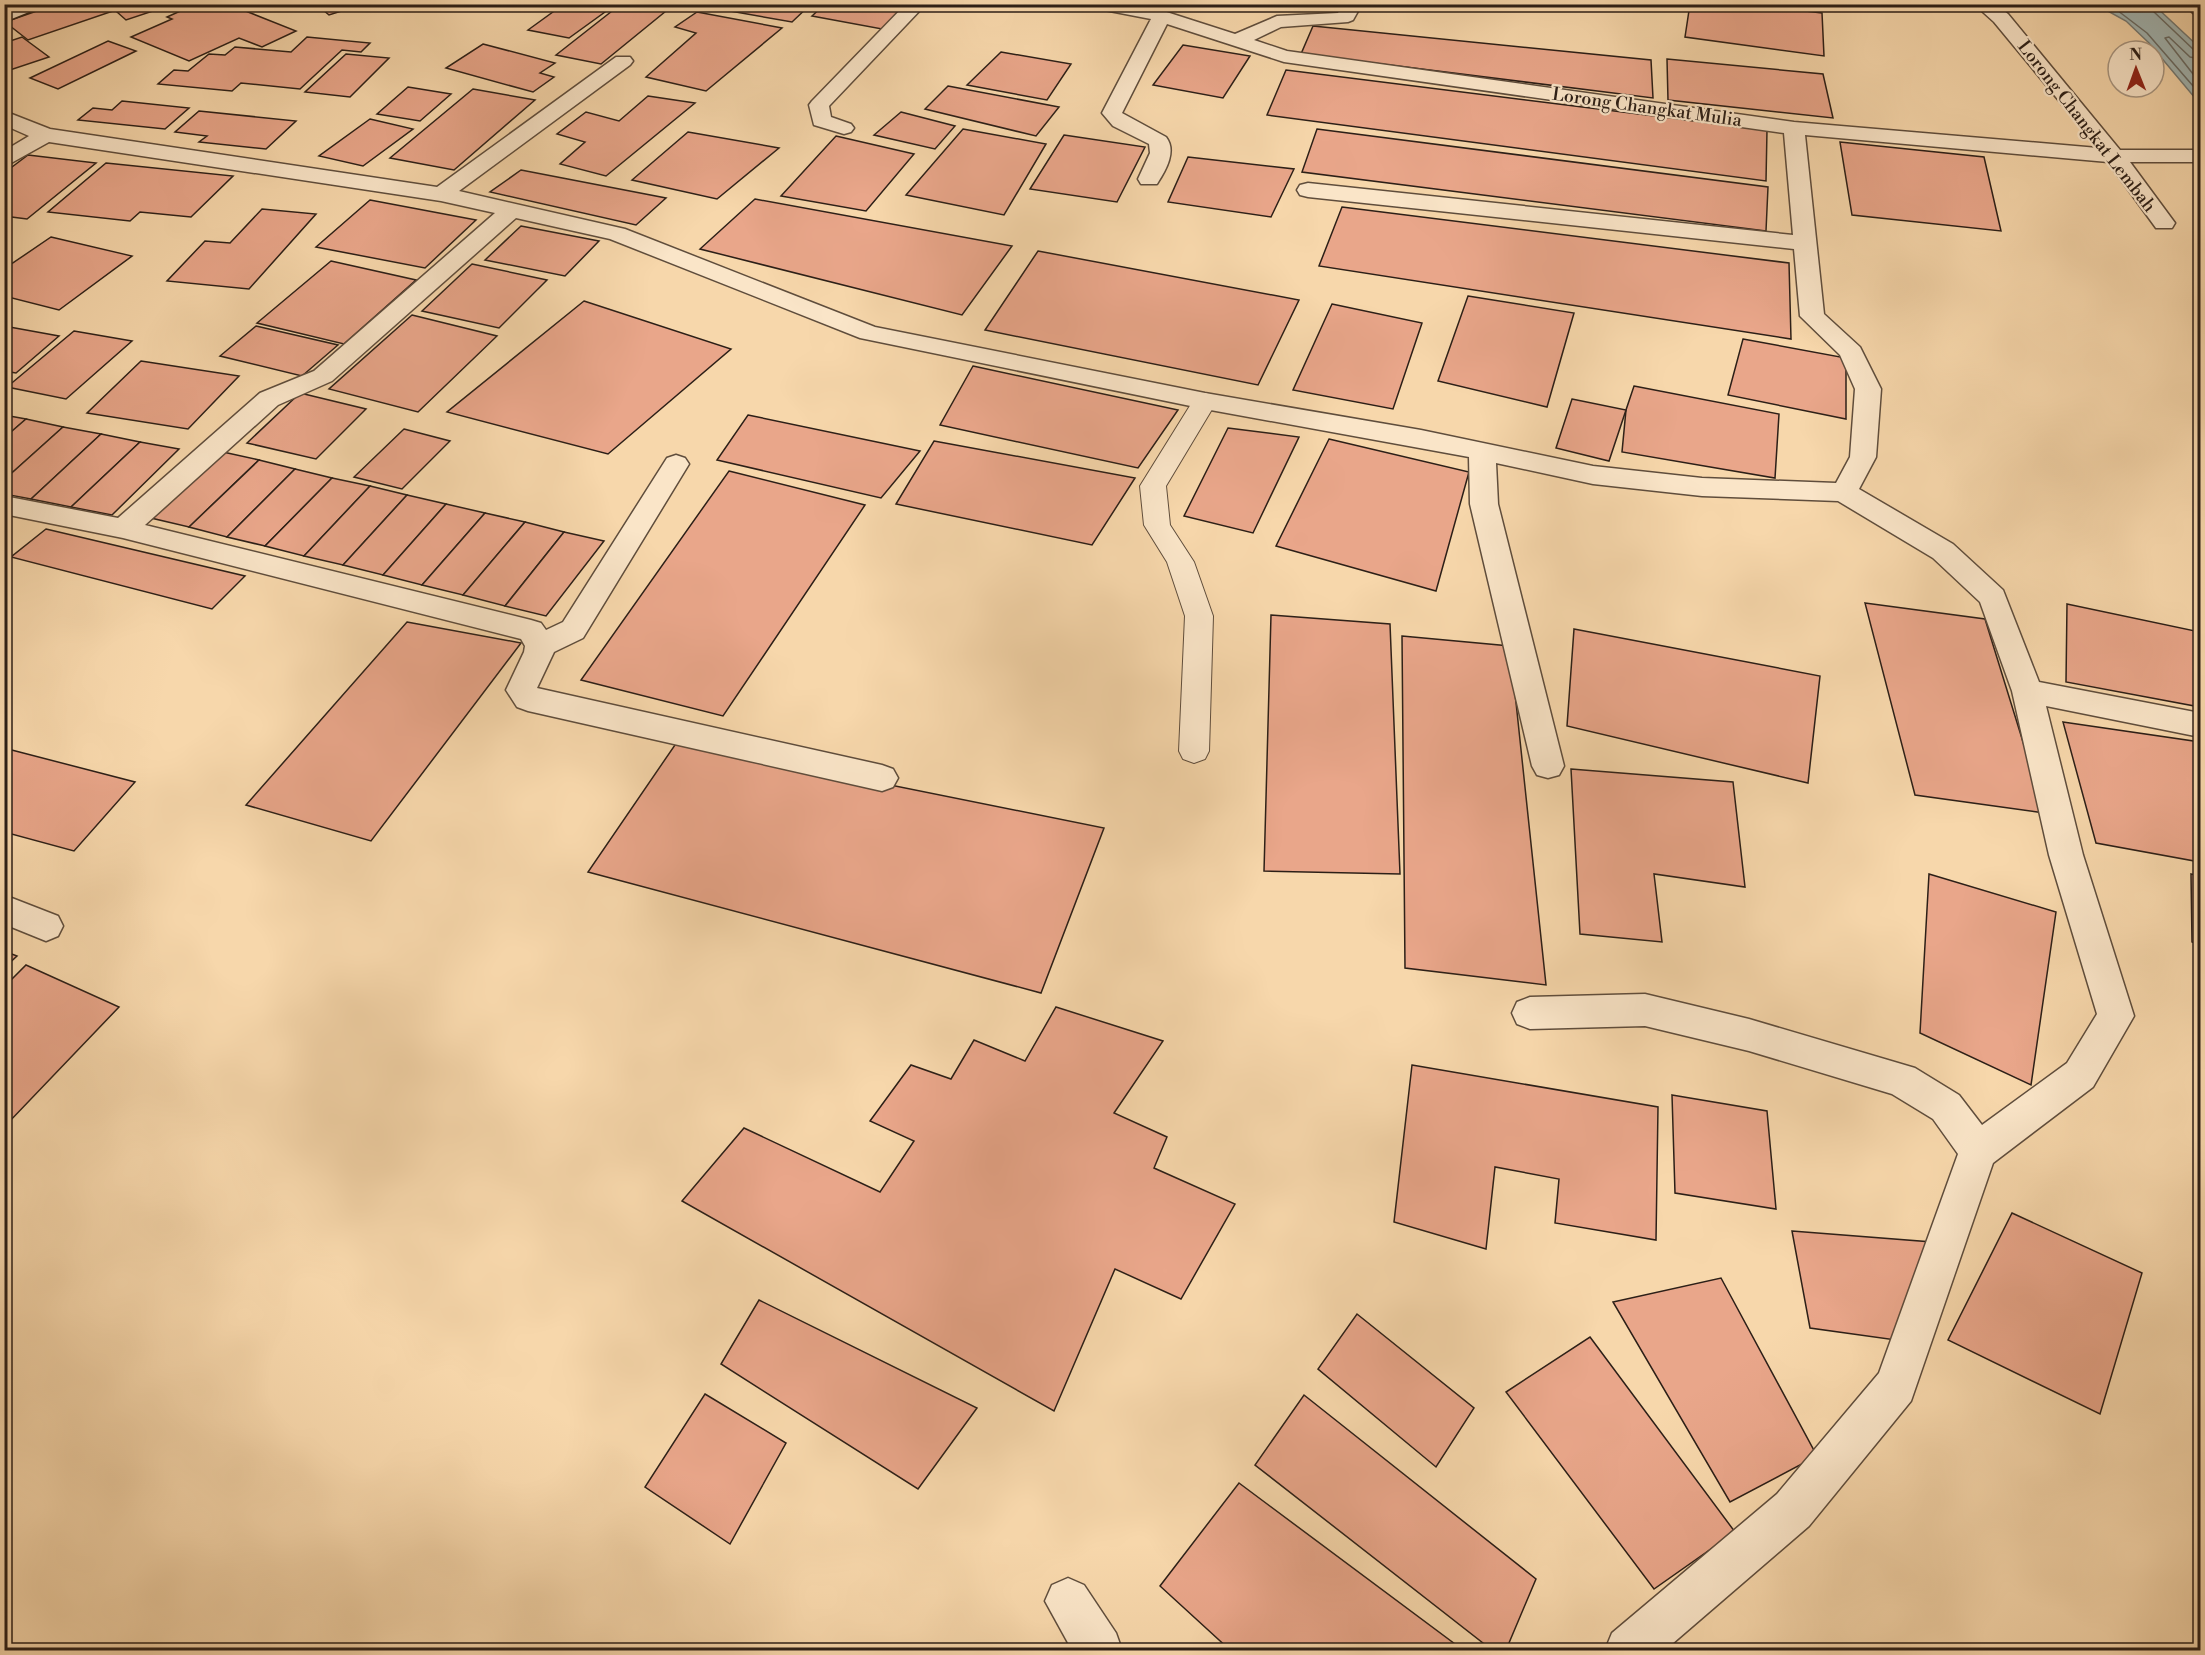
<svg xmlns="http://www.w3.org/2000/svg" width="2205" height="1655" viewBox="0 0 2205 1655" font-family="'Libre Bodoni',serif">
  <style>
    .water { fill: #a2b7b5; stroke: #737a76; stroke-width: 1.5 }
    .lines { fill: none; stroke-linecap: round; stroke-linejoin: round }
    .shore { stroke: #676b66; stroke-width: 1.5 }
    .building { fill: #e9a68a; stroke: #2c1f17; stroke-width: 1.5 }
    .lane-casing { stroke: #5f4d3c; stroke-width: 2 }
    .street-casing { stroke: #5f4d3c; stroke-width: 3 }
    .secondary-casing { stroke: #2c1f17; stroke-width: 3 }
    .lane { fill: #fae5c8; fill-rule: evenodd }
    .street { fill: #fae5c8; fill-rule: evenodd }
    .secondary { fill: #fae5c8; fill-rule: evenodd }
    .labels { text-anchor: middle; stroke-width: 4.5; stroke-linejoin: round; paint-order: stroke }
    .far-street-label { font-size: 18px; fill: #2c1f17; stroke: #fae5c8 }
  </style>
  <rect width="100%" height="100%" fill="#f7d7ab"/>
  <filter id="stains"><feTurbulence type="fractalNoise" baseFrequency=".00333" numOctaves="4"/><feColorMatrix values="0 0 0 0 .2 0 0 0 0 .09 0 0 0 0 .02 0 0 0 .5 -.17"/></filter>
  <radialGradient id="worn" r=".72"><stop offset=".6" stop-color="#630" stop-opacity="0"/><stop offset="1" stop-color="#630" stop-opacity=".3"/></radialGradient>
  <polygon class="water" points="2097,5 2154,5 2200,48 2200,104 2149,43 2126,21"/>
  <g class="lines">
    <g class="shore">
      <polyline points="2109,4 2147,33 2200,94"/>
      <polyline points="2151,4 2153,11 2194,50 2200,52"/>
      <polyline points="2200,59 2190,57 2169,37 2165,38 2200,83"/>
    </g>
  </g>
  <g class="building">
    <polygon points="57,4 104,4 113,11 28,40 5,22"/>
    <polygon points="108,4 153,4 159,9 126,20"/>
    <polygon points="196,4 228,4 296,31 262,47 239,38 189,61 131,37 172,19 167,17"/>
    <polygon points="316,4 364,4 329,15"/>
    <polygon points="564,4 616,4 569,38 528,30"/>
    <polygon points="621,4 666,11 601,64 556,55"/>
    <polygon points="725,4 811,4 792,22 719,9"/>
    <polygon points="825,4 907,4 882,29 812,16"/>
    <polygon points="1690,4 1746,4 1822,13 1824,56 1685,37"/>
    <polygon points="697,12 782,28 706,91 646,77 696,33 675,27"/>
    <polygon points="1313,26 1651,60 1653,98 1301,54"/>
    <polygon points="22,37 49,57 4,72 4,43"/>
    <polygon points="307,37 370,43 361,52 342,50 300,89 241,83 232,91 158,84 174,70 188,71 209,54 225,55 235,47 291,52"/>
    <polygon points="108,41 136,51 58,89 30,78"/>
    <polygon points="483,44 555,63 540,73 554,77 533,92 446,68"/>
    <polygon points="1183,45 1250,56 1223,98 1153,85"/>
    <polygon points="1001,52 1071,64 1047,100 967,85"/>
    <polygon points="346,54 389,58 350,97 305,92"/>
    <polygon points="1667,59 1823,74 1833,118 1668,100"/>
    <polygon points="1286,70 1767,130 1766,181 1267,115"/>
    <polygon points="948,86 1059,107 1036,136 925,109"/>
    <polygon points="408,87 451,94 420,121 377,114"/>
    <polygon points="473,89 535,100 454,170 390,158"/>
    <polygon points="648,96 695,103 606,176 560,164 585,142 557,134 586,112 619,121"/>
    <polygon points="122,101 189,108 165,129 78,120 93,108 112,110"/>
    <polygon points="199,111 296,121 266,149 199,142 207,136 175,132"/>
    <polygon points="901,112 955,126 935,149 874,135"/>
    <polygon points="370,119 413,129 363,166 319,156"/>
    <polygon points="963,129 1046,144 1004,215 906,195"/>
    <polygon points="1317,129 1768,187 1766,231 1302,172"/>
    <polygon points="688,132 779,148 717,199 632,180"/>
    <polygon points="1064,135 1145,147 1117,202 1030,189"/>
    <polygon points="836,136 914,154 866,211 781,196"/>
    <polygon points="1840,142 1984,157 2001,231 1852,215"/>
    <polygon points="28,155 96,163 27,219 4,216 4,173"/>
    <polygon points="1188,157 1294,169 1271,217 1168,202"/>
    <polygon points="106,163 233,176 191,217 140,212 130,221 48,212"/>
    <polygon points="521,170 666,198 636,225 490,192"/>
    <polygon points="755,199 1012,246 962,315 700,249"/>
    <polygon points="370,200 476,220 425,268 316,247"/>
    <polygon points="1342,207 1789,263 1791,339 1319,266"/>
    <polygon points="262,209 316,214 249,289 167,281 205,241 230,243"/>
    <polygon points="521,226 599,241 565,276 485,260"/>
    <polygon points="51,237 132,256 59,310 4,296 4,269"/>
    <polygon points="1038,251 1299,300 1258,385 985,330"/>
    <polygon points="331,261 416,280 344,344 257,323"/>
    <polygon points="472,264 547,280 499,328 422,311"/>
    <polygon points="1468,296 1574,313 1547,407 1438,381"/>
    <polygon points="584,301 731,349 608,454 447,412"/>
    <polygon points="1332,304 1422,323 1393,409 1293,390"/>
    <polygon points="412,315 497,336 418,412 329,389"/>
    <polygon points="4,326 59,336 16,373 4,371"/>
    <polygon points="256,326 338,345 302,376 220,356"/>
    <polygon points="74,331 132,341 66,399 7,387"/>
    <polygon points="1743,339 1846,358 1846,419 1728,395"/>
    <polygon points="141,361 239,376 188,429 87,413"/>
    <polygon points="973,366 1178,410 1138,468 940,425"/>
    <polygon points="1634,386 1779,414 1775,478 1622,452 1626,410"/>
    <polygon points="300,393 366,409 316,459 247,443"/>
    <polygon points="1572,399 1626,410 1609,461 1556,448"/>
    <polygon points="4,415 26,419 4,438"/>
    <polygon points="748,415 920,451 881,498 717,460"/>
    <polygon points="26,419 63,427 4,480 4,438"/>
    <polygon points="63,427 101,434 31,499 4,494 4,480"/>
    <polygon points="1228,428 1299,437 1253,533 1184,516"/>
    <polygon points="404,429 450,441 402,489 354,477"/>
    <polygon points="101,434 140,442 71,507 31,499"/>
    <polygon points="1329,439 1469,472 1436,591 1276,546"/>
    <polygon points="934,441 1135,478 1092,545 896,504"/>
    <polygon points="140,442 179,449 112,515 71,507"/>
    <polygon points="223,452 259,460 189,527 151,518"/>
    <polygon points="259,460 295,469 227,537 189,527"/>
    <polygon points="295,469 332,478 265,546 227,537"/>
    <polygon points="729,471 865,505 723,716 581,680"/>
    <polygon points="332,478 370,486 304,556 265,546"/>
    <polygon points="370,486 407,495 343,565 304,556"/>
    <polygon points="407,495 446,504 383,575 343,565"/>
    <polygon points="446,504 485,513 422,585 383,575"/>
    <polygon points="485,513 525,522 463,595 422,585"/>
    <polygon points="525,522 564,532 505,606 463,595"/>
    <polygon points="46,529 245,576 212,609 11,557"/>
    <polygon points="564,532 604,541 546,616 505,606"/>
    <polygon points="1865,603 1985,619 2045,813 1915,795"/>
    <polygon points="2067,604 2200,632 2200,707 2066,682"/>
    <polygon points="1271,615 1390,624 1400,874 1264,871"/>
    <polygon points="407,622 521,643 371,841 246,805"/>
    <polygon points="1574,629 1820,676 1808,783 1567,726"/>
    <polygon points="1402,636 1510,646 1546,985 1405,968"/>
    <polygon points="2063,722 2200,742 2200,862 2096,843"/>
    <polygon points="677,742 1104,828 1041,993 588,872"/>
    <polygon points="4,748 135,782 74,851 4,832"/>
    <polygon points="1571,769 1733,782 1745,887 1654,874 1662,942 1580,934"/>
    <polygon points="1929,874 2056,912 2031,1085 1920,1033"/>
    <polygon points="2191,874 2200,876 2200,945 2192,942"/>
    <polygon points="4,951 17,956 4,968"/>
    <polygon points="26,965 119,1007 8,1123 4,1122 4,987"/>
    <polygon points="1056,1007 1163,1041 1114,1113 1167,1137 1154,1168 1235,1204 1181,1299 1115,1269 1054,1411 682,1201 744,1128 880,1192 914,1141 870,1121 911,1065 951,1079 974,1040 1025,1061"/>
    <polygon points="1412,1065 1658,1107 1656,1240 1555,1223 1559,1179 1495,1167 1486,1249 1394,1222"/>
    <polygon points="1672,1095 1767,1111 1776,1209 1675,1193"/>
    <polygon points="2012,1213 2142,1273 2100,1414 1948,1340"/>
    <polygon points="1792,1231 1932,1242 1903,1341 1810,1328"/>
    <polygon points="1721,1278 1817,1456 1730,1502 1613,1302"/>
    <polygon points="759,1300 977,1408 918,1489 721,1364"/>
    <polygon points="1357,1314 1474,1408 1436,1467 1318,1369"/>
    <polygon points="1590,1337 1735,1532 1654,1589 1506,1392"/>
    <polygon points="705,1394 786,1443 730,1544 645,1487"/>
    <polygon points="1304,1395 1536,1579 1506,1650 1492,1650 1255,1465"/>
    <polygon points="1239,1483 1463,1650 1230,1650 1160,1586"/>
  </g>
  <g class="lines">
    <g class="lane-casing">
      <polygon id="lane" points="1205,393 1214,396 1217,401 1166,486 1170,525 1194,562 1213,616 1209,751 1205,759 1194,763 1183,759 1179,751 1185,616 1167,562 1144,525 1140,486 1196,396"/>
    </g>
    <g class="street-casing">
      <g id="street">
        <polygon points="906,4 926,4 829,106 831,117 851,124 854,128 851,132 844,134 814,125 809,105 812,101"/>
        <path d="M 1092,4 L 1134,4 L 1154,8 L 1235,34 L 1277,16 L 1338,13 L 1343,4 L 1362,4 L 1353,20 L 1348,22 L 1281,27 L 1254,40 L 1287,51 L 1794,122 L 2098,148 L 1994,22 L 1974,4 L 1995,4 L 2008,14 L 2120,150 L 2200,150 L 2200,162 L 2130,162 L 2175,223 L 2172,228 L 2156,228 L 2108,162 L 1805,135 L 1824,314 L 1860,347 L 1881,389 L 1876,457 L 1859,489 L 1953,544 L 2003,590 L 2039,682 L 2200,713 L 2200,737 L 2046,706 L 2083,855 L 2134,1016 L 2093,1087 L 1993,1163 L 1911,1401 L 1809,1526 L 1665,1650 L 1605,1650 L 1612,1633 L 1777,1494 L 1879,1373 L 1958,1154 L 1933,1119 L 1892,1094 L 1749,1051 L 1645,1026 L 1530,1029 L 1517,1024 L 1512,1013 L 1517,1002 L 1530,997 L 1645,994 L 1749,1019 L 1915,1068 L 1959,1095 L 1982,1125 L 2067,1063 L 2097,1014 L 2049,855 L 2012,691 L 1980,602 L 1933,558 L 1838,501 L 1702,496 L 1593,484 L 1496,463 L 1498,504 L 1564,766 L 1559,775 L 1548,778 L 1537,775 L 1532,766 L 1470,504 L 1469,457 L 1205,409 L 860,338 L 610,239 L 516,218 L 332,381 L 278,405 L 145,525 L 531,620 L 541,623 L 546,630 L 563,622 L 667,458 L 676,455 L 685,458 L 689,464 L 583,638 L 554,652 L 537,688 L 882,765 L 893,769 L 898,778 L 893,787 L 882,791 L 528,711 L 517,707 L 506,690 L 524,652 L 525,646 L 521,639 L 123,538 L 4,514 L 4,496 L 118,518 L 260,393 L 314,371 L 495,213 L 441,201 L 49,142 L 4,167 L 4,151 L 29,136 L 4,125 L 4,111 L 50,129 L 437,187 L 616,57 L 630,57 L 633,61 L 630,65 L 459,191 L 625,229 L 875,327 L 1205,393 L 1421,430 L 1593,466 L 1702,478 L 1836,483 L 1850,457 L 1855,389 L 1840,355 L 1800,316 L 1794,249 L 1308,197 L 1300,195 L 1297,190 L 1300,185 L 1308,183 L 1793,235 L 1784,133 L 1284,62 L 1167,24 L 1122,113 L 1166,137 C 1177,151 1166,170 1157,184 L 1141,184 L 1138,179 L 1150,153 L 1149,144 L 1113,126 L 1102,113 L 1151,19 L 1094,8 Z"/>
        <polygon points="2185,4 2200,4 2200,15 2193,13"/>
        <polygon points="4,895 58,916 63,926 58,936 46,941 4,924"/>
        <polygon points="1068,1578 1084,1585 1116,1633 1122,1650 1072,1650 1045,1601 1052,1585"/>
      </g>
    </g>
    <g class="secondary-casing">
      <polygon id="secondary" points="15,4 41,4 39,8 4,22 4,9"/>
    </g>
    <use href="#lane" class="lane"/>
    <use href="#street" class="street"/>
    <use href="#secondary" class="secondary"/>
  </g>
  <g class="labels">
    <g class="far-street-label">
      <text transform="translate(1647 107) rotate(8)" y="6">Lorong Changkat Mulia</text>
      <text transform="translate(2087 126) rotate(52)" y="6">Lorong Changkat Lembah</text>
    </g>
  </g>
  <rect width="2205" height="1655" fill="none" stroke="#f7d7ab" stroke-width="24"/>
  <rect x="6" y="6" width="2193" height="1643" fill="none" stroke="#2c1f17" stroke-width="3"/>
  <rect x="12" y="12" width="2181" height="1631" fill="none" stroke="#2c1f17" stroke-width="1.5"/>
  <g transform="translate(2136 69) rotate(359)"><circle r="28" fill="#fae5c8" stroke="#a89681" stroke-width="1.5"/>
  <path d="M0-4.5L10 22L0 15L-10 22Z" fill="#8f2418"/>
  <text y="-9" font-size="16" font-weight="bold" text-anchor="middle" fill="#2c1f17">N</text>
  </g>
  <rect width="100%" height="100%" filter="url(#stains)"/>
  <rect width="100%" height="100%" fill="url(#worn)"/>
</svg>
